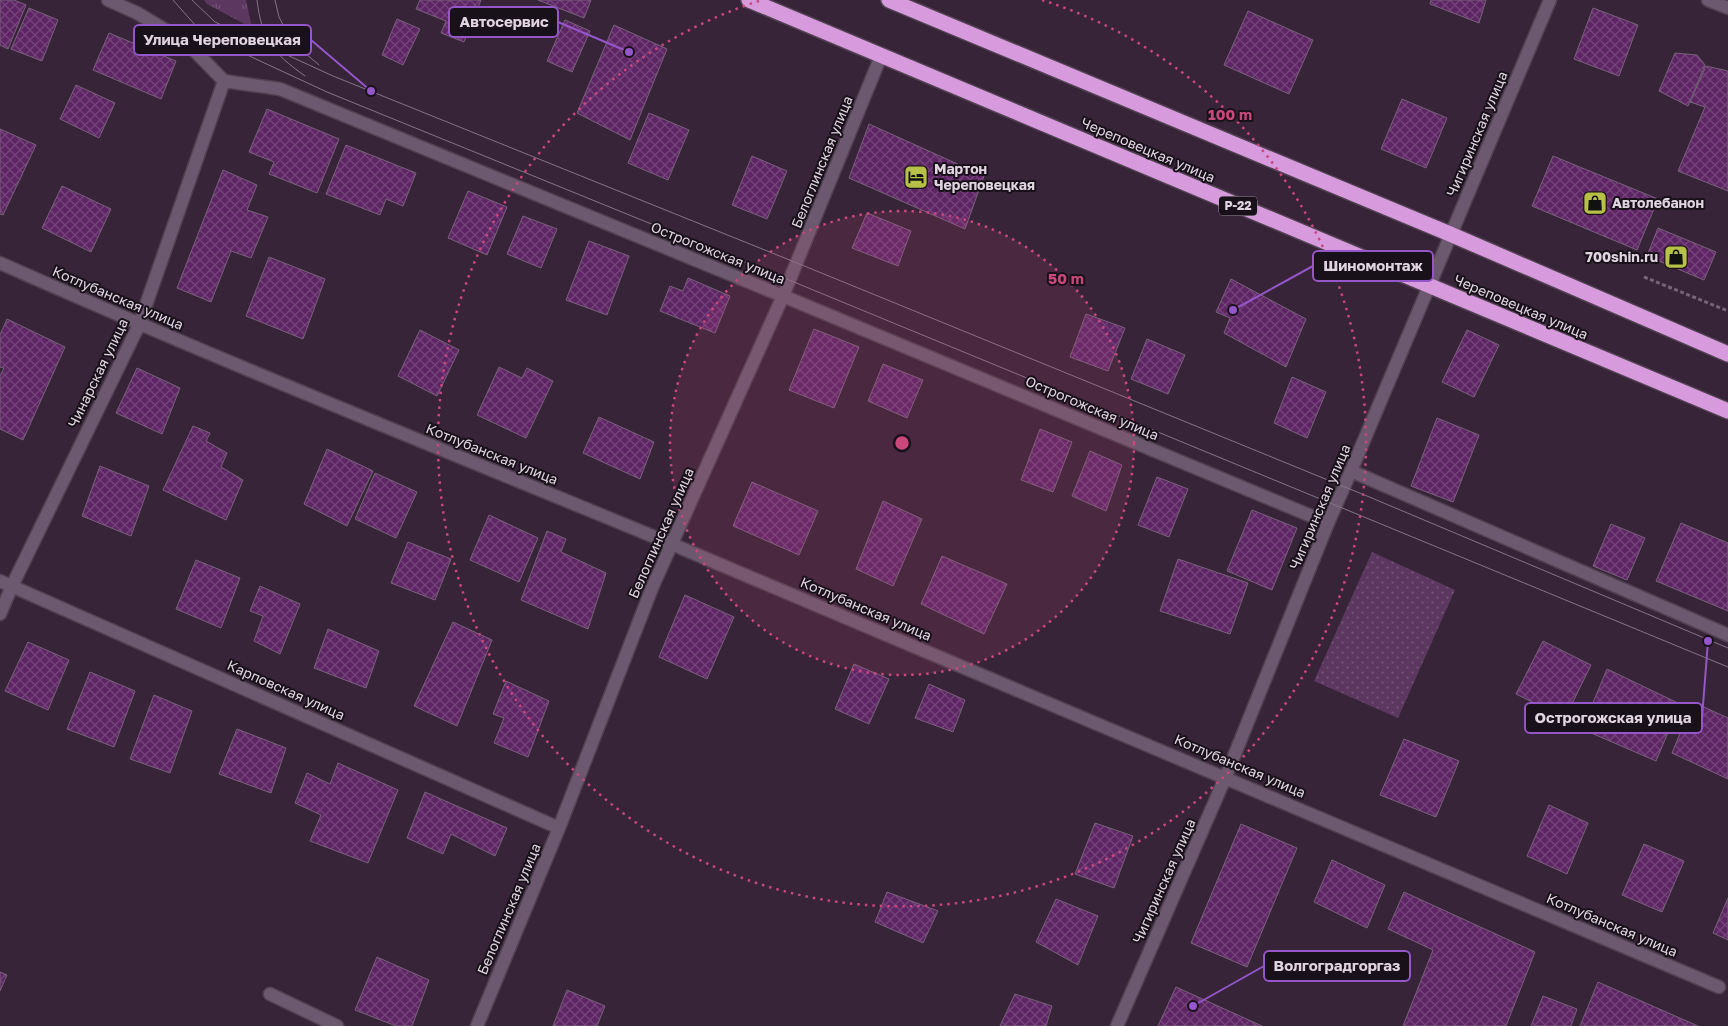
<svg xmlns="http://www.w3.org/2000/svg" width="1728" height="1026" viewBox="0 0 1728 1026" font-family="'Golos Text',sans-serif">
  <style>
    .grass { fill: url(#grass-tufts) }
    .park { fill: url(#park-dots) }
    .building { fill: url(#building-cross-hatch); stroke: #776279 }
    .lines { fill: none; stroke-linecap: round; stroke-linejoin: round }
    .minor-casing { stroke: #504151; stroke-width: 15 }
    .highway-casing { stroke: #504151; stroke-width: 18 }
    .path { stroke: #756576; stroke-width: 3; stroke-dasharray: 4 2.5; stroke-linecap: butt }
    .minor { stroke: #6d596f; stroke-width: 12 }
    .highway { stroke: #d79add; stroke-width: 15 }
    .tram { stroke: #857586; stroke-width: 1 }
    .ring { fill: none; stroke: #ca477c; stroke-width: 2.5; stroke-dasharray: 2.5 5 }
    .labels { text-anchor: middle; stroke-width: 4; stroke-linejoin: round; paint-order: stroke }
    .shield { fill: #19111a; stroke: #a49aa5; stroke-width: 1 }
    .shield-label { font-size: 12px; font-weight: bold; fill: #e0d4e1 }
    .street-label { font-size: 14px; fill: #e0d4e1; stroke: #19111a }
    .poi-label { font-size: 14px; font-weight: bold; fill: #e0d4e1; stroke: #19111a; text-anchor: start }
    .centre { fill: #ca477c; stroke: #19111a; stroke-width: 2.5 }
    .ring-label { font-size: 15px; text-anchor: middle; font-weight: bold; fill: #ca477c; stroke: #19111a; stroke-width: 4; stroke-linejoin: round; paint-order: stroke }
    .leader { fill: none; stroke: #9456c8; stroke-width: 2 }
    .callout-dot { fill: #9456c8; stroke: #19111a; stroke-width: 2 }
    .callout { fill: #19111a; stroke: #9456c8; stroke-width: 2 }
    .callout-label { font-size: 15px; text-anchor: middle; font-weight: bold; fill: #e0d4e1 }
  </style>
  <defs>
    <pattern id="grass-tufts" width="24" height="20" patternUnits="userSpaceOnUse" patternTransform="scale(1.25)"><rect width="24" height="20" fill="#5c3860"/><path d="M3 7l-1-3M5 7V3M7 7l1-3M15 17l-1-3M17 17v-4M19 17l1-3" fill="none" stroke="#735476"/></pattern>
    <pattern id="park-dots" width="8" height="8" patternUnits="userSpaceOnUse" patternTransform="scale(1.25)"><rect width="8" height="8" fill="#5c3860"/><path d="M2 2h.1M6 6h.1" fill="none" stroke="#735476" stroke-width="1.8" stroke-linecap="round"/></pattern>
    <pattern id="building-cross-hatch" width="8" height="8" patternUnits="userSpaceOnUse" patternTransform="scale(1.25)"><rect width="8" height="8" fill="#5e2565"/><path d="M0 0l8 8M0 8l8-8" fill="none" stroke="#75447b"/></pattern>
  </defs>
  <rect width="100%" height="100%" fill="#372438"/>
  <polygon class="grass" points="204,0 246,0 252,28 207,4"/>
  <polygon class="park" points="1372,552 1455,590 1398,718 1314,681"/>
  <g class="building">
    <polygon points="0,0 14,0 26,5 8,49 0,45"/>
    <polygon points="420,0 481,0 464,42 441,33 446,21 416,9"/>
    <polygon points="538,0 591,0 584,18"/>
    <polygon points="1431,0 1486,0 1479,23 1430,4"/>
    <polygon points="29,8 58,20 42,61 11,49"/>
    <polygon points="1593,8 1638,25 1619,76 1574,59"/>
    <polygon points="1248,11 1313,40 1289,94 1224,65"/>
    <polygon points="397,19 420,29 403,65 382,55"/>
    <polygon points="565,20 590,31 572,72 547,61"/>
    <polygon points="614,25 667,49 630,140 577,113"/>
    <polygon points="109,33 176,61 161,99 93,70"/>
    <polygon points="1675,53 1697,55 1705,65 1688,106 1659,91"/>
    <polygon points="1706,66 1728,71 1728,191 1678,171 1705,107 1690,102"/>
    <polygon points="76,85 115,103 99,138 60,119"/>
    <polygon points="1402,99 1447,118 1426,168 1381,149"/>
    <polygon points="267,109 339,139 317,193 269,174 274,162 249,152"/>
    <polygon points="649,113 689,130 668,180 628,163"/>
    <polygon points="869,124 984,176 965,229 849,178"/>
    <polygon points="0,129 36,145 3,215 0,214"/>
    <polygon points="346,145 416,173 403,206 386,199 380,215 326,194"/>
    <polygon points="752,156 787,171 767,219 732,205"/>
    <polygon points="1553,156 1658,199 1637,250 1532,206"/>
    <polygon points="223,170 257,185 247,210 268,217 251,258 231,251 211,302 177,288"/>
    <polygon points="62,186 111,209 91,252 42,228"/>
    <polygon points="468,191 507,207 487,255 448,238"/>
    <polygon points="867,213 911,231 898,266 852,248"/>
    <polygon points="523,216 557,229 541,268 507,254"/>
    <polygon points="1658,228 1716,252 1704,280 1647,256"/>
    <polygon points="589,241 629,256 607,315 566,300"/>
    <polygon points="269,257 325,279 303,339 246,316"/>
    <polygon points="688,278 730,296 715,333 660,311 670,286 683,291"/>
    <polygon points="1231,279 1306,319 1286,367 1224,333 1230,318 1216,312"/>
    <polygon points="1086,314 1125,328 1108,371 1070,357"/>
    <polygon points="7,319 65,347 23,440 0,429 0,376 4,368 0,367 0,335"/>
    <polygon points="814,329 859,347 834,408 789,390"/>
    <polygon points="420,330 459,350 437,396 398,376"/>
    <polygon points="1467,330 1499,345 1474,397 1442,382"/>
    <polygon points="1147,339 1185,355 1168,394 1131,379"/>
    <polygon points="883,364 923,380 907,418 868,401"/>
    <polygon points="499,367 522,378 527,368 553,381 526,438 477,415"/>
    <polygon points="137,368 180,388 162,434 116,413"/>
    <polygon points="1292,377 1326,392 1307,438 1274,423"/>
    <polygon points="599,417 654,442 640,479 583,453"/>
    <polygon points="1437,418 1479,435 1453,502 1411,486"/>
    <polygon points="193,426 210,433 206,441 227,453 221,467 243,480 226,520 163,490"/>
    <polygon points="1040,429 1072,442 1053,492 1021,480"/>
    <polygon points="327,449 373,471 347,526 304,504"/>
    <polygon points="1090,451 1122,465 1106,511 1072,496"/>
    <polygon points="100,466 149,486 131,536 82,516"/>
    <polygon points="375,473 417,492 396,538 355,519"/>
    <polygon points="1157,477 1188,489 1169,537 1138,525"/>
    <polygon points="752,482 818,511 799,555 733,526"/>
    <polygon points="883,501 922,519 893,586 856,569"/>
    <polygon points="1252,510 1297,528 1272,590 1227,571"/>
    <polygon points="489,515 538,538 519,582 470,560"/>
    <polygon points="1681,523 1728,543 1728,611 1656,581"/>
    <polygon points="1611,524 1645,538 1627,580 1593,566"/>
    <polygon points="547,531 566,539 561,552 606,573 588,629 521,600"/>
    <polygon points="408,542 451,559 435,600 391,583"/>
    <polygon points="942,556 1007,584 984,634 921,604"/>
    <polygon points="1178,559 1248,583 1230,634 1160,611"/>
    <polygon points="196,560 240,578 221,628 176,609"/>
    <polygon points="260,586 300,604 280,654 254,641 263,616 250,611"/>
    <polygon points="685,595 734,617 707,679 659,657"/>
    <polygon points="453,622 492,640 457,726 414,706"/>
    <polygon points="328,629 379,651 366,688 314,668"/>
    <polygon points="1543,641 1591,665 1565,718 1516,694"/>
    <polygon points="28,642 69,660 48,710 5,691"/>
    <polygon points="854,664 889,679 869,724 835,709"/>
    <polygon points="1607,669 1680,704 1656,761 1582,729"/>
    <polygon points="90,672 135,691 114,747 67,729"/>
    <polygon points="506,681 549,701 528,757 494,743 504,718 493,714"/>
    <polygon points="929,684 965,700 953,732 915,718"/>
    <polygon points="154,695 192,711 170,773 130,759"/>
    <polygon points="1693,702 1728,718 1728,779 1672,753"/>
    <polygon points="237,729 286,748 271,793 219,774"/>
    <polygon points="1404,739 1459,761 1436,817 1380,795"/>
    <polygon points="338,763 398,790 368,863 310,841 321,815 295,803 307,773 330,784"/>
    <polygon points="425,792 507,828 495,856 451,834 443,854 407,838"/>
    <polygon points="1549,805 1588,823 1567,874 1527,856"/>
    <polygon points="1095,823 1133,836 1114,888 1075,874"/>
    <polygon points="1241,824 1297,848 1247,967 1191,943"/>
    <polygon points="1644,844 1684,861 1662,912 1622,895"/>
    <polygon points="1332,860 1385,885 1367,928 1314,902"/>
    <polygon points="887,892 938,911 923,943 875,922"/>
    <polygon points="1404,892 1535,952 1506,1026 1403,1026 1433,950 1388,929"/>
    <polygon points="1728,898 1728,940 1713,933"/>
    <polygon points="1056,899 1098,916 1078,965 1036,942"/>
    <polygon points="377,957 429,980 412,1026 396,1026 355,1010"/>
    <polygon points="0,972 7,975 0,991"/>
    <polygon points="1598,982 1698,1026 1580,1026"/>
    <polygon points="1176,987 1262,1026 1158,1026"/>
    <polygon points="567,990 605,1006 597,1026 553,1026"/>
    <polygon points="1015,994 1052,1006 1046,1026 1000,1026"/>
    <polygon points="1543,996 1577,1009 1571,1026 1531,1026"/>
  </g>
  <g class="lines">
    <g class="minor-casing">
      <g id="minor">
        <polyline points="108,0 137,13 187,43 224,81 280,89 783,296 1328,523"/>
        <polyline points="1708,0 1728,8"/>
        <path d="M 0,263 C 223,362 449,452 674,545 C 1024,691 1372,838 1719,987"/>
        <polyline points="1351,471 1728,635"/>
        <polyline points="0,581 559,828"/>
        <polyline points="0,614 12,586 139,325 224,81"/>
        <polyline points="270,994 337,1026"/>
        <polyline points="477,1026 559,828 652,588 783,296 881,56"/>
        <polyline points="1117,1026 1226,776 1328,523 1351,471 1550,0"/>
      </g>
    </g>
    <g class="highway-casing">
      <g id="highway">
        <polyline points="749,0 1728,411"/>
        <polyline points="889,0 1450,234 1728,354"/>
      </g>
    </g>
    <polyline class="path" points="1644,277 1728,311"/>
    <use href="#minor" class="minor"/>
    <use href="#highway" class="highway"/>
    <g class="tram">
      <polyline points="173,0 204,35 327,92 789,280 1728,667"/>
      <polyline points="192,0 215,22 333,76 797,263 1367,496 1728,648"/>
      <path d="M 257,0 C 262,41 273,53 305,76"/>
      <polyline points="275,0 279,17 292,42 319,65"/>
    </g>
  </g>
  <circle cx="902" cy="443" r="232" fill="#ca477c" fill-opacity=".12"/>
  <g class="ring">
    <circle cx="902" cy="443" r="232"/>
    <path d="M1042 0A464 464 0 1 1 762 0"/>
  </g>
  <defs>
    <g id="hotel-square" transform="scale(1.25)"><rect x="-9" y="-9" width="18" height="18" rx="4" fill="#b7c147" stroke="#19111a"/><path d="M-6-4.5h1.5V1H6V5H4.5V3h-9V5H-6ZM-4 0a1.8 1.8 0 1 1 3.6 0ZM.5 0V-2.5h3Q6-2.5 6 0Z" fill="#111"/></g>
    <g id="shop-square" transform="scale(1.25)"><rect x="-9" y="-9" width="18" height="18" rx="4" fill="#b7c147" stroke="#19111a"/><path d="M-5-2.5h2.3a2.7 3.5 0 0 1 5.4 0H5L5.5 6h-11ZM-1.5-2.5h3a1.5 2.3 0 0 0-3 0Z" fill="#111"/></g>
  </defs>
  <g fill-rule="evenodd">
    <use href="#hotel-square" x="916" y="177"/>
    <use href="#shop-square" x="1595" y="203"/>
    <use href="#shop-square" x="1676" y="257"/>
  </g>
  <g class="labels">
    <rect class="shield" x="1219" y="196.5" width="38" height="19" rx="4"/>
    <g class="shield-label">
      <text x="1238" y="210">Р-22</text>
    </g>
    <g class="street-label">
      <text transform="translate(1477 134) rotate(-67)" y="5">Чигиринская улица</text>
      <text transform="translate(1148 150) rotate(23)" y="5">Череповецкая улица</text>
      <text transform="translate(822 162) rotate(-68)" y="5">Белоглинская улица</text>
      <text transform="translate(718 253) rotate(22)" y="5">Острогожская улица</text>
      <text transform="translate(118 298) rotate(23)" y="5">Котлубанская улица</text>
      <text transform="translate(1521 307) rotate(23)" y="5">Череповецкая улица</text>
      <text transform="translate(98 373) rotate(-64)" y="5">Чинарская улица</text>
      <text transform="translate(1092 408) rotate(23)" y="5">Острогожская улица</text>
      <text transform="translate(492 454) rotate(22)" y="5">Котлубанская улица</text>
      <text transform="translate(1320 507) rotate(-67)" y="5">Чигиринская улица</text>
      <text transform="translate(661 533) rotate(-66)" y="5">Белоглинская улица</text>
      <text transform="translate(866 609) rotate(23)" y="5">Котлубанская улица</text>
      <text transform="translate(286 690) rotate(24)" y="5">Карповская улица</text>
      <text transform="translate(1240 766) rotate(23)" y="5">Котлубанская улица</text>
      <text transform="translate(1164 881) rotate(-66)" y="5">Чигиринская улица</text>
      <text transform="translate(509 909) rotate(-67)" y="5">Белоглинская улица</text>
      <text transform="translate(1612 925) rotate(23)" y="5">Котлубанская улица</text>
    </g>
    <g class="poi-label">
      <text x="934" y="174">Мартон<tspan x="934" dy="16">Череповецкая</tspan></text>
      <text x="1612" y="208">Автолебанон</text>
      <text x="1658" y="262" text-anchor="end">700shin.ru</text>
    </g>
  </g>
  <circle cx="902" cy="443" r="8" class="centre"/>
  <g class="ring-label">
    <text x="1230" y="120">100 m</text>
    <text x="1066" y="284">50 m</text>
  </g>
  <path class="leader" d="M629 52L558 22M371 91L311 40M1233 310L1313 266M1708 641L1702 718M1193 1006L1264 966"/>
  <g class="callout-dot">
    <circle cx="629" cy="52" r="5"/>
    <circle cx="371" cy="91" r="5"/>
    <circle cx="1233" cy="310" r="5"/>
    <circle cx="1708" cy="641" r="5"/>
    <circle cx="1193" cy="1006" r="5"/>
  </g>
  <g class="callout">
    <rect x="449" y="7" width="109" height="30" rx="5"/>
    <rect x="134" y="25" width="177" height="30" rx="5"/>
    <rect x="1313" y="251" width="120" height="30" rx="5"/>
    <rect x="1525" y="703" width="177" height="30" rx="5"/>
    <rect x="1264" y="951" width="146" height="30" rx="5"/>
  </g>
  <g class="callout-label">
    <text x="504" y="27">Автосервис</text>
    <text x="222" y="45">Улица Череповецкая</text>
    <text x="1373" y="271">Шиномонтаж</text>
    <text x="1613" y="723">Острогожская улица</text>
    <text x="1337" y="971">Волгоградгоргаз</text>
  </g>
</svg>
